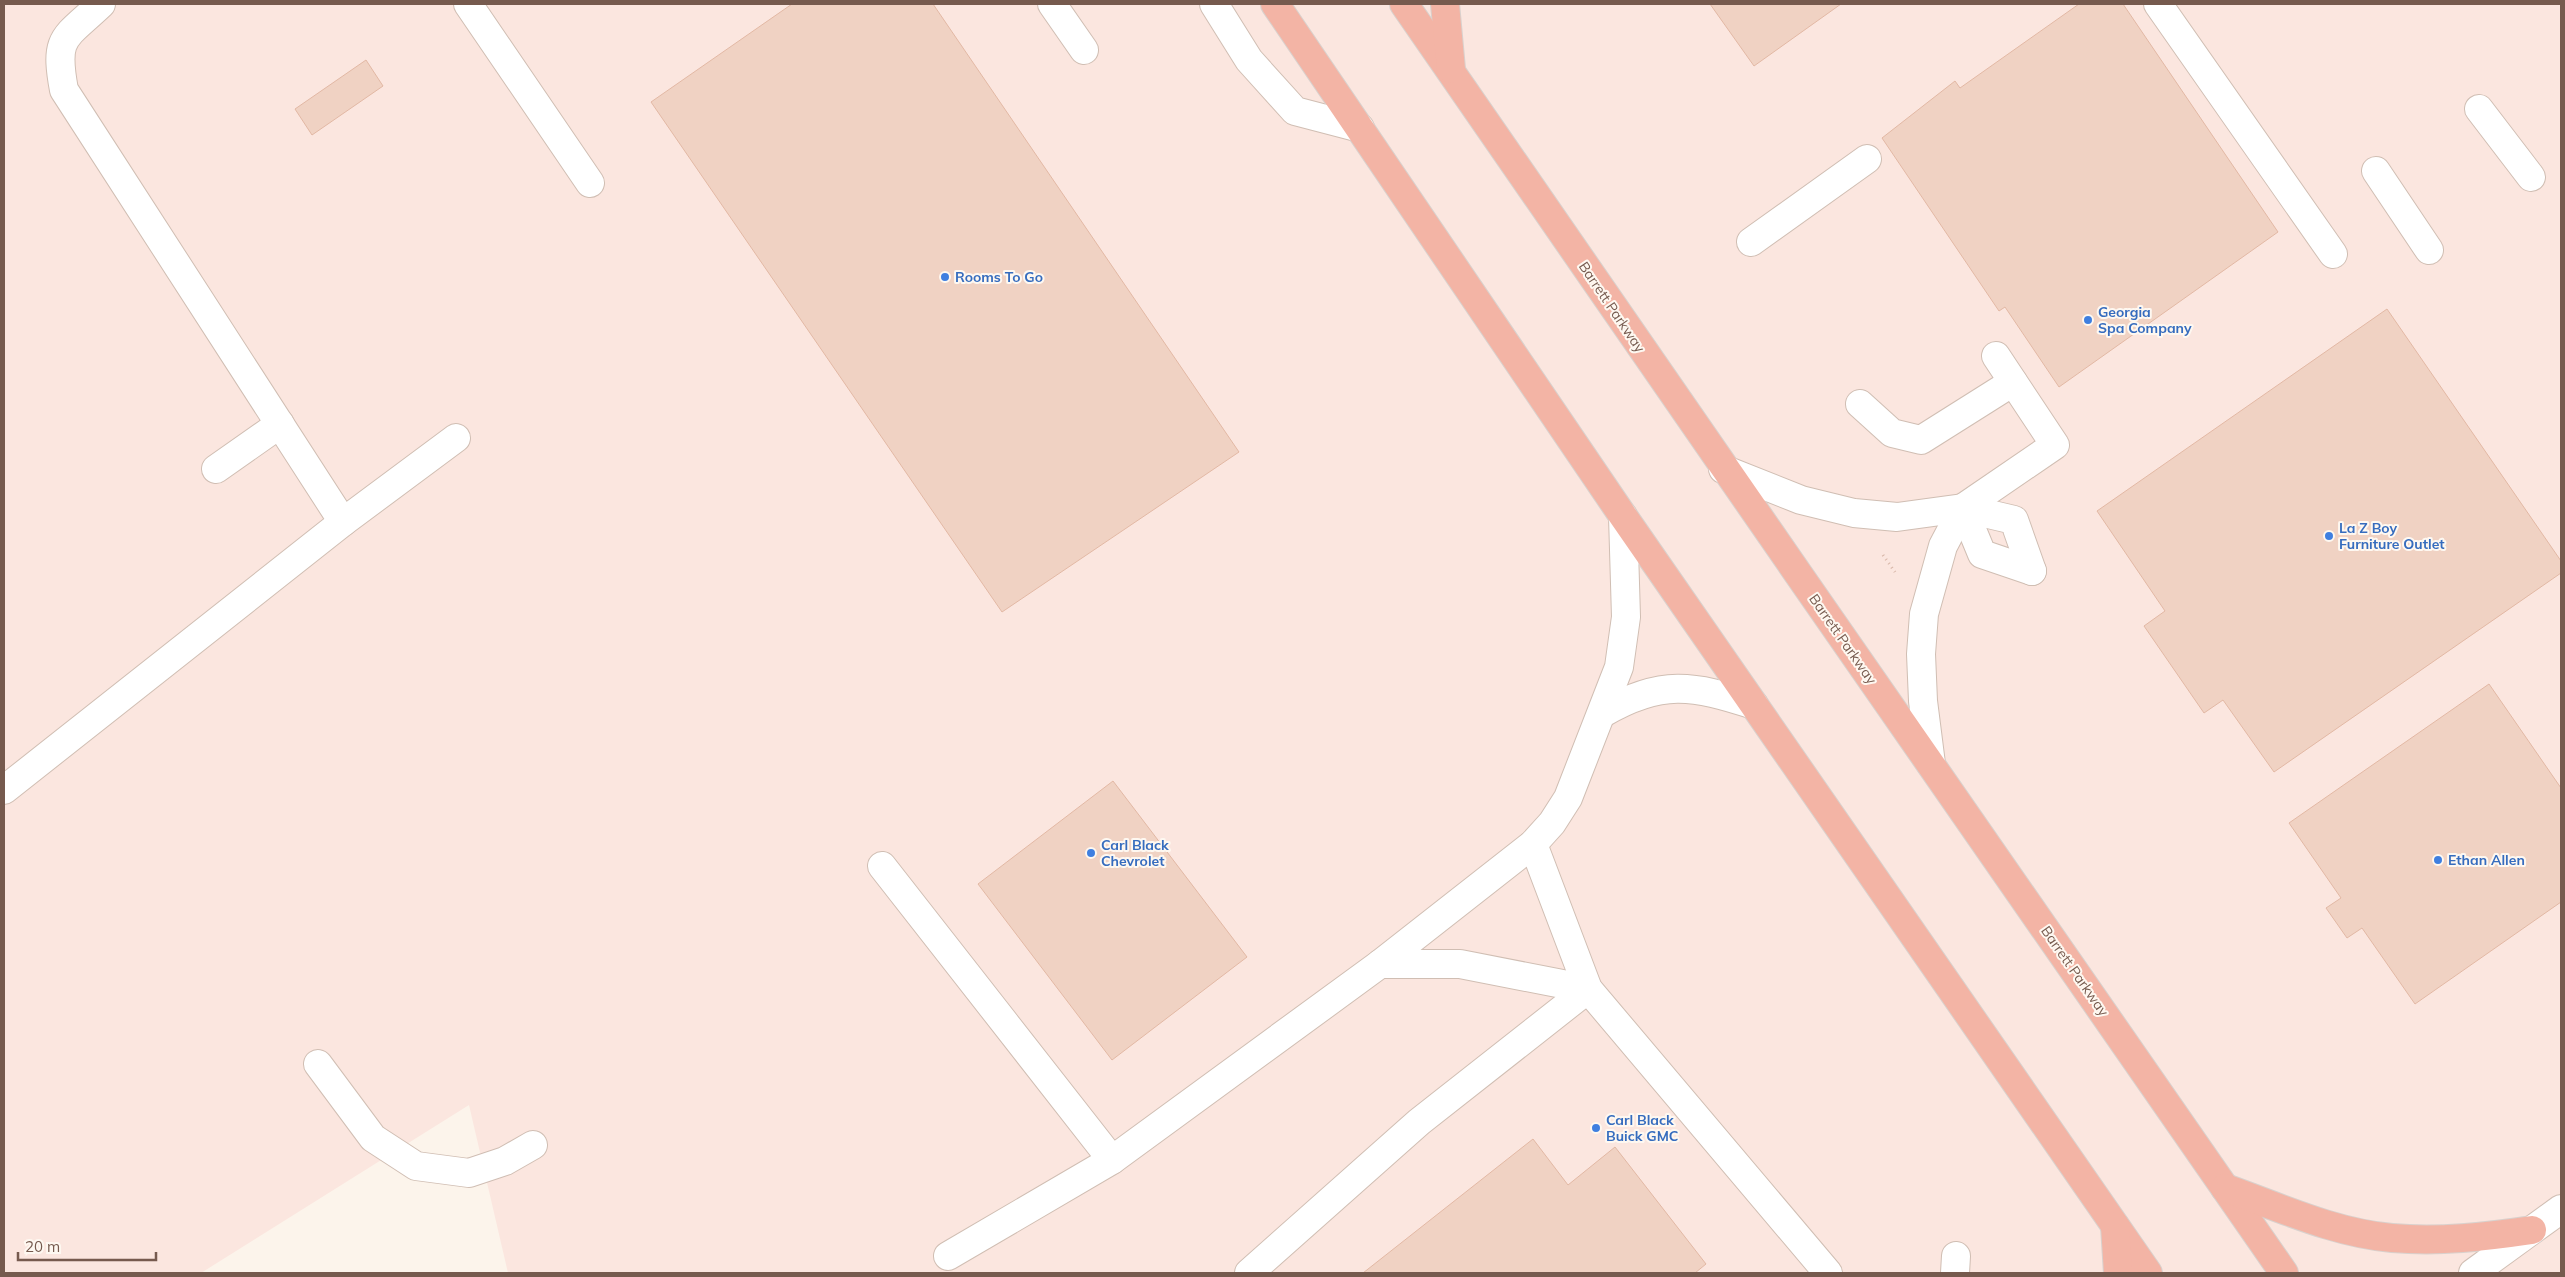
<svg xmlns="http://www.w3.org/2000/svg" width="2565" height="1277" viewBox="0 0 2565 1277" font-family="Mulish,sans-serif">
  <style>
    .commercial { fill: #fbe6df }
    .building { fill: #f0d2c3; stroke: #e2b8a4 }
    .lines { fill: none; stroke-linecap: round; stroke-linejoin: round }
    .minor-casing { stroke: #d0beb3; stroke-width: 30 }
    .highway-casing { stroke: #d9d1cd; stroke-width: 30 }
    .path { stroke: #d6b5a6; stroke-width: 3; stroke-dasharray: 1 4; stroke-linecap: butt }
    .minor { stroke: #fff; stroke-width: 28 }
    .highway { stroke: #f3b4a5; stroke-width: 28 }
    .shop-dot { fill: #3f7fe0; stroke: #fef8f1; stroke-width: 2 }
    .labels { text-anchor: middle; stroke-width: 4; stroke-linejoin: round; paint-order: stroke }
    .shop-label { font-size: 14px; font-weight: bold; fill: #366cbe; stroke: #fef8f1; text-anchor: start }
    .street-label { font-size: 14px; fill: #765a4e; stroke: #fef8f1 }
  </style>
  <rect width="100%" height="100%" fill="#fcf4eb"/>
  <polygon class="commercial" points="4,4 2561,4 2561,1273 508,1273 469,1105 201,1273 4,1273"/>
  <g class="building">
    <polygon points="792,4 933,4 1239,452 1002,612 651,102"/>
    <polygon points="1710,4 1841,4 1754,66"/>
    <polygon points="2079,4 2123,4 2278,232 2059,387 2005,307 1999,311 1882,138 1955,81 1960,88"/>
    <polygon points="366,60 383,86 312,135 295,109"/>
    <polygon points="2387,309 2561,561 2561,573 2274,772 2223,700 2204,713 2144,626 2165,611 2097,511"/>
    <polygon points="2489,684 2561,788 2561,902 2415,1004 2362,928 2347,938 2326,908 2341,898 2289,823"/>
    <polygon points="1113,781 1247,957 1112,1060 978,884"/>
    <polygon points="1533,1139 1568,1185 1615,1147 1706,1264 1695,1273 1363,1273"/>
  </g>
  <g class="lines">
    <g class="minor-casing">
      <g id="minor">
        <path d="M 101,4 C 64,39 54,36 64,90 L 343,522"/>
        <polyline points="468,4 590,183"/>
        <polyline points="1052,4 1084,50"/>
        <polyline points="1214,4 1249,60 1295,111 1360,128"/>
        <polyline points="2158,4 2333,254"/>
        <polyline points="2479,109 2531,177"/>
        <polyline points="2376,171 2429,250"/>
        <polyline points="1751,242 1867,159"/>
        <polyline points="1860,404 1892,433 1921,440 2013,382"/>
        <polyline points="216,469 280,424"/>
        <polyline points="1723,469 1801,500 1854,513 1897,517 1963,508 2014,520 2032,571"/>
        <polyline points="1963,508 1982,554 2032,571"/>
        <path d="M 1603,713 C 1661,679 1693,685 1754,705"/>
        <polyline points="1931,764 1923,701 1921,654 1924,614 1943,546 1963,508 2055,445 1996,356"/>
        <polyline points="4,790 343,522 456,438"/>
        <polyline points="1533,844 1588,989 1828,1273"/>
        <polyline points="882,866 1112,1160"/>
        <polyline points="1380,964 1460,964 1588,989"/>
        <polyline points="318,1064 373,1138 416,1166 469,1173 505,1161 533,1145"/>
        <polyline points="948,1256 1112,1160 1380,964 1533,844 1552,823 1568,798 1619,667 1626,617 1623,516"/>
        <polyline points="1249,1273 1419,1122 1588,989"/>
        <polyline points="1955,1273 1956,1256"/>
        <polyline points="2473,1273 2561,1209"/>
      </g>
    </g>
    <g class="highway-casing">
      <g id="highway">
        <polyline points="1275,4 1623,516 2148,1273"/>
        <path d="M 1404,4 C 1694,429 1993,849 2284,1273"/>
        <polyline points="1445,4 1451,69"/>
        <path d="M 2225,1188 C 2279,1207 2334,1233 2392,1238 C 2439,1242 2485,1237 2532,1230"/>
        <polyline points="2115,1226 2118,1273"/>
      </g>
    </g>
    <polyline class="path" points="1883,555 1895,572"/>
    <use href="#minor" class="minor"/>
    <use href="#highway" class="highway"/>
  </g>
  <g class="shop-dot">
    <circle cx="945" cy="277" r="5"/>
    <circle cx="2088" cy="320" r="5"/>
    <circle cx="2329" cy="536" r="5"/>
    <circle cx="1091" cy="853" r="5"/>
    <circle cx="2438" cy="860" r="5"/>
    <circle cx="1596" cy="1128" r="5"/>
  </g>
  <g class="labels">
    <g class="shop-label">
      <text x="955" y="282">Rooms To Go</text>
      <text x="2098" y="317">Georgia<tspan x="2098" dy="16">Spa Company</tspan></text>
      <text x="2339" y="533">La Z Boy<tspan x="2339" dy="16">Furniture Outlet</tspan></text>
      <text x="1101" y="850">Carl Black<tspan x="1101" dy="16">Chevrolet</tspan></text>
      <text x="2448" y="865">Ethan Allen</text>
      <text x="1606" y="1125">Carl Black<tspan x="1606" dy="16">Buick GMC</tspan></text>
    </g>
    <g class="street-label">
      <text transform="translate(1612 307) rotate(56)" y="5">Barrett Parkway</text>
      <text transform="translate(1843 639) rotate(55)" y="5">Barrett Parkway</text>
      <text transform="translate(2075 971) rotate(55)" y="5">Barrett Parkway</text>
    </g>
  </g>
  <rect width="2565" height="1277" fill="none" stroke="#765a4e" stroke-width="10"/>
  <path d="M18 1252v8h138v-8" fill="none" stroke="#765a4e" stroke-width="2.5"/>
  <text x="25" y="1252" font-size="15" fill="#765a4e" stroke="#fef8f1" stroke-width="4" paint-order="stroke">20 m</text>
</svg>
